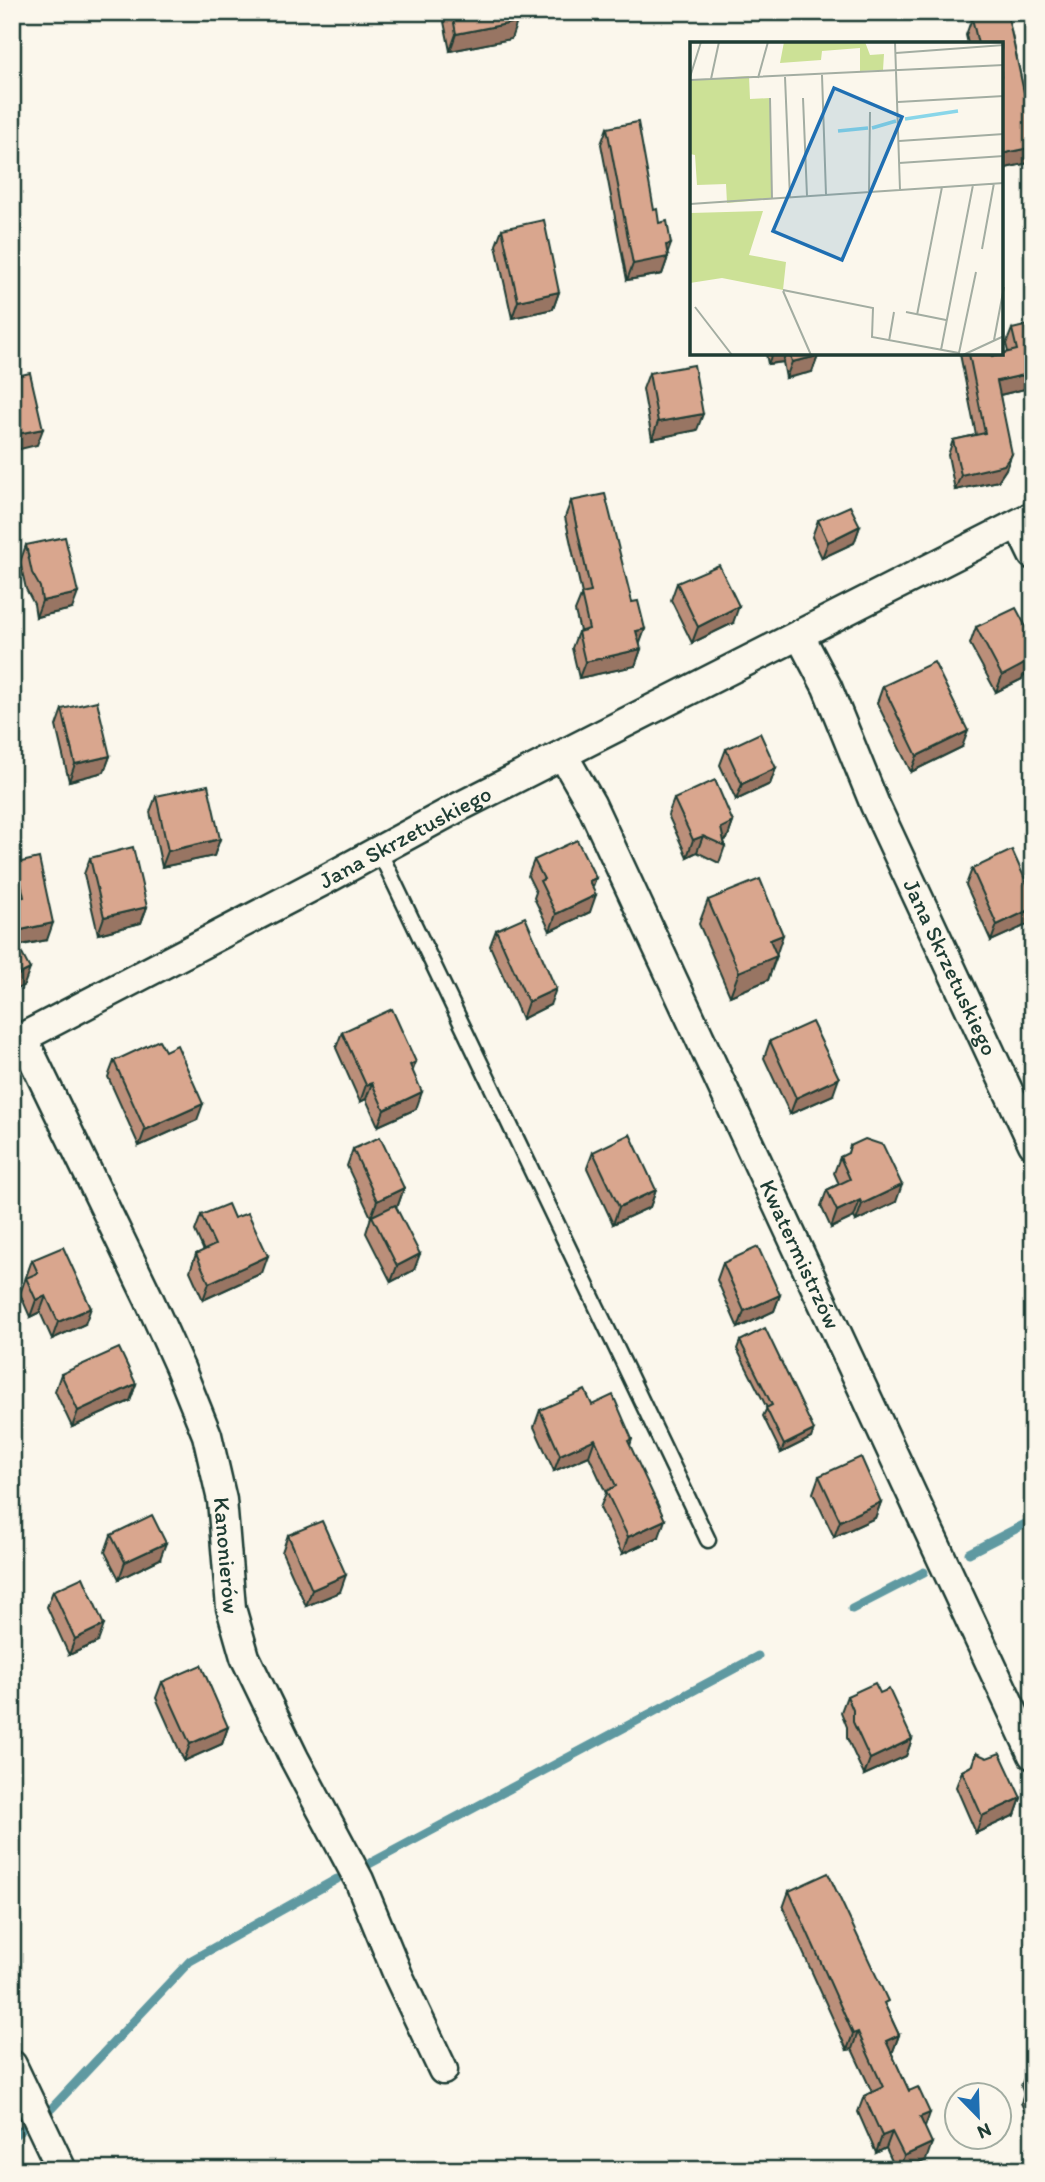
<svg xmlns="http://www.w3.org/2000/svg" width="1045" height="2182" viewBox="0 0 1045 2182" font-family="Itim,sans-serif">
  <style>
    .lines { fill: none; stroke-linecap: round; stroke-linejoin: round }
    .stream { stroke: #5f99a1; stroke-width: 9 }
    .service-casing { stroke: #1f3d34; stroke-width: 19 }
    .minor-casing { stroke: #1f3d34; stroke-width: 33 }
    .service { stroke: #fbf7ec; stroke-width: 14 }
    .minor { stroke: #fbf7ec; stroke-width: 28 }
    .wall { fill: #bb8f7a; stroke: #1f3d34; stroke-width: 2 }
    .shaded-wall { fill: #987463; stroke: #1f3d34; stroke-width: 2 }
    .building { fill: #d9a68e; stroke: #1f3d34; stroke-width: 2 }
    .labels { text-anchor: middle; stroke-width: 5; stroke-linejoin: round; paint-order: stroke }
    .street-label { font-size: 23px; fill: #1f3d34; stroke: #fbf7ec }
    .inset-river { fill: none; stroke: #89d6e9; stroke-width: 3.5 }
    .inset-road { fill: none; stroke: #a3ada2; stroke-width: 2 }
    .view { fill: #1f6fb2; fill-opacity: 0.15; stroke: #1f6fb2; stroke-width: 3.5 }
    .inset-edge { fill: none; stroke: #1f3d34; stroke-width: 3.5 }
  </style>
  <rect width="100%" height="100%" fill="#fbf7ec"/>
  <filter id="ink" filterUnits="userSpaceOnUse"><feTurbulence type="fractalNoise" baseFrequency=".0143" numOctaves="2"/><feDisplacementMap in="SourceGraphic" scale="14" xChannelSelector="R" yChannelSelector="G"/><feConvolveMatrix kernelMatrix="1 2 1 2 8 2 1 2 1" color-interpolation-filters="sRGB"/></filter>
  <g filter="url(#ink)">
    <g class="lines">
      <g class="stream">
        <polyline points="969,1553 1033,1520"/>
        <polyline points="852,1609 924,1572"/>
        <polyline points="369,1864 758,1656"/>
        <polyline points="51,2109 190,1961 337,1879"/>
        <polyline points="12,2137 24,2128"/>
      </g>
      <g class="service-casing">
        <polyline id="service" points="379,851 708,1540"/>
      </g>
      <g class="minor-casing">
        <g id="minor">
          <polyline points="1018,524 1033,555"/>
          <path id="s1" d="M 800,636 L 827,687 L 875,805 L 1033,1144"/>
          <path id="s2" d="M 563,755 L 591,804 L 1033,1755"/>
          <path id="s3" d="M 23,1038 L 148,1297 L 180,1368 L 207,1435 L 222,1500 L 231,1608 L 245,1657 L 294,1758 L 359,1880 L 398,1975 L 443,2070"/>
          <path id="s4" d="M 12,1043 L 321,882 L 459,807 L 1033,516"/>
          <polyline points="12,2065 62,2170"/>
        </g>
      </g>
      <use href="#service" class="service"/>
      <use href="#minor" class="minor"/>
    </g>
    <g class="wall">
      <polygon points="442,12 515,12 511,39 450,51"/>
      <polygon points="999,12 1007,12 1025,97 1030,96 1033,108 1033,162 1001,169 1001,44 968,44 966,35 972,18"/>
      <polygon points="607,128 659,223 668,257 662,274 627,280 601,144"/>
      <polygon points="502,229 559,292 553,309 512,318 496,245"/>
      <polygon points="1012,329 1033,387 1000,395 1006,469 998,481 955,490 948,455 953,440 976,435 960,354 991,354 992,356 1008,352 1006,344"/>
      <polygon points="766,354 818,354 818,356 812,372 786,378 783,362 768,364"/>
      <polygon points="649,373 697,430 652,439 643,389"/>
      <polygon points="571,501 632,602 645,629 639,644 641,649 635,666 579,678 572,648 578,632 580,631 575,611 582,594 565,517"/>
      <polygon points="818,520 860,526 854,543 822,558 812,537"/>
      <polygon points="26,545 72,609 36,617 34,604 26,589 20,562"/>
      <polygon points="677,583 733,623 692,643 671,600"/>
      <polygon points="976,627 1023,676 1022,679 996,692 970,644"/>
      <polygon points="883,686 962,747 911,772 877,703"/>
      <polygon points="62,709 110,756 104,772 69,781 56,726"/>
      <polygon points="726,749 776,768 770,784 736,800 720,765"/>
      <polygon points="156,796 220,839 214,856 162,867 150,812"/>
      <polygon points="674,799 733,822 727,839 724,840 725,846 719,863 697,852 687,857 668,815"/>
      <polygon points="90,858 147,907 141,923 98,934 84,874"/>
      <polygon points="534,860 592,887 590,912 550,931 534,898 536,892 528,876"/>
      <polygon points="17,863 47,940 18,946 24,985 12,992 12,906 15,899 12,885 12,877"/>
      <polygon points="972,869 1031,923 991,941 966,885"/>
      <polygon points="708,900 776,954 777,956 768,980 730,996 699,924"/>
      <polygon points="496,930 550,1005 522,1019 490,946"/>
      <polygon points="342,1032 412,1071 416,1109 378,1126 366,1099 360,1102 336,1048"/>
      <polygon points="770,1041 833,1095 790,1114 764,1058"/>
      <polygon points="114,1061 197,1120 139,1146 108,1077"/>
      <polygon points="850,1146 896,1202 856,1221 854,1217 831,1228 821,1206 827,1190 839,1184 834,1173 840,1157 848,1154"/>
      <polygon points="353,1149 404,1188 398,1205 396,1206 414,1270 391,1282 366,1233 371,1217 347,1166"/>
      <polygon points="593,1152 656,1190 650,1207 613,1224 587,1168"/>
      <polygon points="201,1215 262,1273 203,1300 190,1271 196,1254 204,1251 195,1231"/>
      <polygon points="32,1260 85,1324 52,1339 40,1312 30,1317 20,1294"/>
      <polygon points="723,1263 780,1295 774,1311 738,1328 717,1280"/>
      <polygon points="740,1341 811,1438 781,1453 763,1416 767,1408 737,1349"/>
      <polygon points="61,1374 136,1384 130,1401 72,1427 55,1391"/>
      <polygon points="592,1405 632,1439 630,1446 659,1537 622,1554 600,1508 606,1493 589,1456 554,1471 534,1427 540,1410"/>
      <polygon points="819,1476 881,1502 875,1518 834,1537 813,1493"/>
      <polygon points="111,1535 160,1559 119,1579 105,1552"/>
      <polygon points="288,1535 340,1592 306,1606 282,1552"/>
      <polygon points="53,1591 98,1642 69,1655 47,1607"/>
      <polygon points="162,1682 228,1727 222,1744 184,1761 156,1698"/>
      <polygon points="880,1693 912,1739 906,1756 864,1775 847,1738 847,1727 841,1712 847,1696"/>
      <polygon points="976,1753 1021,1798 1015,1815 976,1833 956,1787 962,1771 971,1767"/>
      <polygon points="789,1891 886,2007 899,2035 893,2051 891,2052 925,2127 926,2160 904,2170 896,2170 886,2148 876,2153 858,2112 864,2096 872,2092 852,2049 847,2050 783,1908"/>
      <polygon points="1033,2067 1033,2129 1021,2103 1024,2094 1021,2086 1027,2070"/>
    </g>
    <g class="shaded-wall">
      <polygon points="517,22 511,39 450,51 456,34"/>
      <polygon points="1033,147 1033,162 1001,169 1001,154"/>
      <polygon points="671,244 666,258 668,257 662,274 627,280 633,264 666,245"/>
      <polygon points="559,292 553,309 512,318 518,301"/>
      <polygon points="772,354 785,354 783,362 768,364"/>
      <polygon points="818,356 812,372 786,378 792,362"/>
      <polygon points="1033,373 1033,387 991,397 997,381"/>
      <polygon points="703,414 697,430 652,439 658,422"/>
      <polygon points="43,429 37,445 12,451 12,435"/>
      <polygon points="1012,454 1006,469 998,481 955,490 961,475"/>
      <polygon points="860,526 854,543 822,558 828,542"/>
      <polygon points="78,593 72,609 36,617 42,601"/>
      <polygon points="739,606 733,623 692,643 698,627"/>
      <polygon points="645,629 639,646 636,631"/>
      <polygon points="641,649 635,666 579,678 585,662"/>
      <polygon points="1033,657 1033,671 1023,676 1022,679 996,692 1002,676"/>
      <polygon points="968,731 962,747 911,772 917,756"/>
      <polygon points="110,756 104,772 69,781 75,764"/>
      <polygon points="776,768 770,784 736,800 742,784"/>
      <polygon points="733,822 727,839 718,843 721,828"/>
      <polygon points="703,836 697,852 687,857 693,840"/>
      <polygon points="220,839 214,856 162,867 168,851"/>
      <polygon points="596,878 590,895 589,881"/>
      <polygon points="596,895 590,912 550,931 556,914"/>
      <polygon points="147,907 141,923 98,934 104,917"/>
      <polygon points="1033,908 1033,918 1031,923 991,941 997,925"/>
      <polygon points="53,923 47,940 15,946 21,930"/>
      <polygon points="783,935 768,980 730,996 739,972 770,940"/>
      <polygon points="30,969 24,985 12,992 12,978"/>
      <polygon points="556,989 550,1005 522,1019 528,1002"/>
      <polygon points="416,1062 410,1078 410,1065"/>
      <polygon points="839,1078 833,1095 790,1114 796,1098"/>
      <polygon points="372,1083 366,1099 360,1102 366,1085"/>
      <polygon points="422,1092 416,1109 378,1126 384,1110"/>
      <polygon points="203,1104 197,1120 139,1146 145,1130"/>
      <polygon points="902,1185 896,1202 856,1221 862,1204"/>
      <polygon points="404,1188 398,1205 371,1217 377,1201"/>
      <polygon points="656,1190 650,1207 613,1224 619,1207"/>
      <polygon points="860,1200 854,1217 831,1228 837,1211"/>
      <polygon points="420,1254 414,1270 391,1282 397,1266"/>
      <polygon points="268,1256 262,1273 203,1300 209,1283"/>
      <polygon points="780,1295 774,1311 738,1328 744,1311"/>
      <polygon points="46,1296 40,1312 30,1317 36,1300"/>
      <polygon points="91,1308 85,1324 52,1339 58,1322"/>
      <polygon points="136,1384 130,1401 72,1427 78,1411"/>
      <polygon points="814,1430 811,1438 781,1453 784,1445"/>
      <polygon points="595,1439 589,1456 554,1471 560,1455"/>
      <polygon points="881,1502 875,1518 834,1537 840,1521"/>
      <polygon points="665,1520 659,1537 622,1554 628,1537"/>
      <polygon points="166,1543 160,1559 119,1579 125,1562"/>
      <polygon points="346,1575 340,1592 306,1606 312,1590"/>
      <polygon points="104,1625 98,1642 69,1655 75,1639"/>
      <polygon points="228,1727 222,1744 184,1761 190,1744"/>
      <polygon points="912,1739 906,1756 864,1775 870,1759"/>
      <polygon points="1021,1798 1015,1815 976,1833 982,1816"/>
      <polygon points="858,2032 852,2049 847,2050 853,2034"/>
      <polygon points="899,2035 893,2051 880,2057 886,2041"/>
      <polygon points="930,2113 924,2130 920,2117"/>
      <polygon points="892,2132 886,2148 876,2153 882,2136"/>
      <polygon points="932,2143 926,2160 904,2170 899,2170 904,2156"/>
    </g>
    <g class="building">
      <polygon points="452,12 515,12 517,22 456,34"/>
      <polygon points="999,12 1007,12 1025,97 1030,96 1033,108 1033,147 1001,154 1001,44 978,44 972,18"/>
      <polygon points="638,122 654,210 657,209 659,223 667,221 671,244 666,245 668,257 633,264 607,128"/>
      <polygon points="544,220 559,292 518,301 502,229"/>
      <polygon points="1033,324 1033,373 997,381 1012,454 1004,465 961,475 953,440 985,433 969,354 991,354 992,356 1017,350 1012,329"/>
      <polygon points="790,354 818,354 818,356 792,362"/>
      <polygon points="694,365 703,414 658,422 649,373"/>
      <polygon points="30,373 43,429 12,435 12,377"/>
      <polygon points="605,494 632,602 638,601 645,629 636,631 641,649 585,662 578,632 589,629 581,594 591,592 571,501"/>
      <polygon points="850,506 860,526 828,542 818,520"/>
      <polygon points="65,537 78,593 42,601 40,587 32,573 26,545"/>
      <polygon points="719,565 739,606 698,627 677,583"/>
      <polygon points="1016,608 1033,640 1033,657 1027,660 1028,662 1002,676 976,627"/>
      <polygon points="934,662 968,731 917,756 883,686"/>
      <polygon points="97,701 110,756 75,764 62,709"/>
      <polygon points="760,733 776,768 742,784 726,749"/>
      <polygon points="715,780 733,822 721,828 725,846 703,836 693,840 674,799"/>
      <polygon points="208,785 220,839 168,851 156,796"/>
      <polygon points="577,840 596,878 589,881 596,895 556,914 540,881 544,879 534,860"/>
      <polygon points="133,847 147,907 104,917 90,858"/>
      <polygon points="1012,850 1033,897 1033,908 997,925 972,869"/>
      <polygon points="39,858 53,923 21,930 15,899 24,897 17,863"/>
      <polygon points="760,879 783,935 770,940 777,956 739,972 708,900"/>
      <polygon points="525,917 556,989 528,1002 496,930"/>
      <polygon points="12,935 30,969 12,978"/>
      <polygon points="392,1009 416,1062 410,1065 422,1092 384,1110 372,1083 366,1085 342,1032"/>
      <polygon points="812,1022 839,1078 796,1098 770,1041"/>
      <polygon points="159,1040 165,1051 177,1045 203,1104 145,1130 114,1061"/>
      <polygon points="630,1134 656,1190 619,1207 593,1152"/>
      <polygon points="380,1137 404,1188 377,1201 353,1149"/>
      <polygon points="865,1139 883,1145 902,1185 862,1204 860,1200 837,1211 827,1190 850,1179 840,1157 848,1153 850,1146"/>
      <polygon points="228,1204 234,1218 248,1213 268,1256 209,1283 196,1254 215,1245 201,1215"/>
      <polygon points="395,1205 420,1254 397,1266 372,1216"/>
      <polygon points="63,1247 91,1308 58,1322 46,1296 36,1300 26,1278 38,1273 32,1260"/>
      <polygon points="758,1247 780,1295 744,1311 723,1263"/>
      <polygon points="765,1328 814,1430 784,1445 766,1408 772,1405 740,1341"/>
      <polygon points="119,1348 136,1384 78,1411 61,1374"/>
      <polygon points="585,1390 592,1405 613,1395 632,1439 628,1441 665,1520 628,1537 606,1491 616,1486 595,1439 560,1455 540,1410"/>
      <polygon points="861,1457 881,1502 840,1521 819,1476"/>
      <polygon points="152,1515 166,1543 125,1562 111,1535"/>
      <polygon points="322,1521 346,1575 312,1590 288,1535"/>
      <polygon points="83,1577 104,1625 75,1639 53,1591"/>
      <polygon points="201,1665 228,1727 190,1744 162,1682"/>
      <polygon points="875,1683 880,1693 889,1689 912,1739 870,1759 853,1722 853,1710 847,1696"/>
      <polygon points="976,1753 987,1758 1000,1753 1021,1798 982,1816 962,1771 973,1765"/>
      <polygon points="828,1873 888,2001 884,2003 899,2035 886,2041 909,2091 918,2087 930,2113 920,2117 932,2143 904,2156 892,2132 882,2136 864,2096 883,2087 858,2032 853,2034 789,1891"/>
      <polygon points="1033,2067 1033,2082 1027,2070"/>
      <polygon points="1033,2084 1033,2099 1027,2086"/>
    </g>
  </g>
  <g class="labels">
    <g class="street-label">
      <text dy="8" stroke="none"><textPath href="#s4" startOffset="444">Jana Skrzetuskiego</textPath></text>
      <text dy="8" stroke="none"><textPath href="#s1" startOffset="364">Jana Skrzetuskiego</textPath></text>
      <text dy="8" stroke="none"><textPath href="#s2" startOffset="553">Kwatermistrzów</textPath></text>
      <text dy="8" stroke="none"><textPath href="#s3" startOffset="560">Kanonierów</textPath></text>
    </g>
  </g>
  <g transform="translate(690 42)">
    <rect width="313" height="313" fill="#fbf7ec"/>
    <path d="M 94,0 L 175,0 L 180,13 L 194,12 L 193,28 L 170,29 L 170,6 L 132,9 L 131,18 L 90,21 ZM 59,34 L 60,57 L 80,56 L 82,157 L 37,161 L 36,142 L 7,143 L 5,113 L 0,112 L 0,38 ZM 73,169 L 59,213 L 96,220 L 93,248 L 32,236 L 0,241 L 0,171 Z" fill="#cce196"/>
    <path class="inset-river" d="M 215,77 L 268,69M 182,86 L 206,79M 148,89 L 178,86"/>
    <path class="inset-road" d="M 205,0 L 210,148M 206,11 L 314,3M 132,33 L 136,153M 0,35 L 11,0M 95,35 L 100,156M 68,36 L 78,0M 21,37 L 29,0M 0,38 L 314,23M 80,56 L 82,157M 113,56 L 117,154M 208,60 L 314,54M 209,99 L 314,92M 209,121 L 314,114M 179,150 L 180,70M 0,162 L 314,141M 292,207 L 304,141M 93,248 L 183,266 L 182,295 L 269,311 L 286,230M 93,249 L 121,313M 5,265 L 42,313M 216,270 L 256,278M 227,273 L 252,145M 304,298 L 314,245M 199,299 L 204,270M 251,308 L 283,143M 273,313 L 314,294"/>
    <path class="view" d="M 144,46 L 212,75 L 152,218 L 83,189 Z"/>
    <rect width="313" height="313" class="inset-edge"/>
  </g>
  <rect width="1045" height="2182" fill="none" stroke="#fbf7ec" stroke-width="42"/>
  <rect x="21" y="21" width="1003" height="2140" fill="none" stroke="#1f3d34" stroke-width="2.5" filter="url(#ink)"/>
  <g transform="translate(978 2116) rotate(157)"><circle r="33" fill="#fbf7ec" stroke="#a3ada2" stroke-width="2"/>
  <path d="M0-5L12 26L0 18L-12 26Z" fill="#1f6fb2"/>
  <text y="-10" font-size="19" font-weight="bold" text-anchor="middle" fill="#1f3d34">N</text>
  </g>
</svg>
